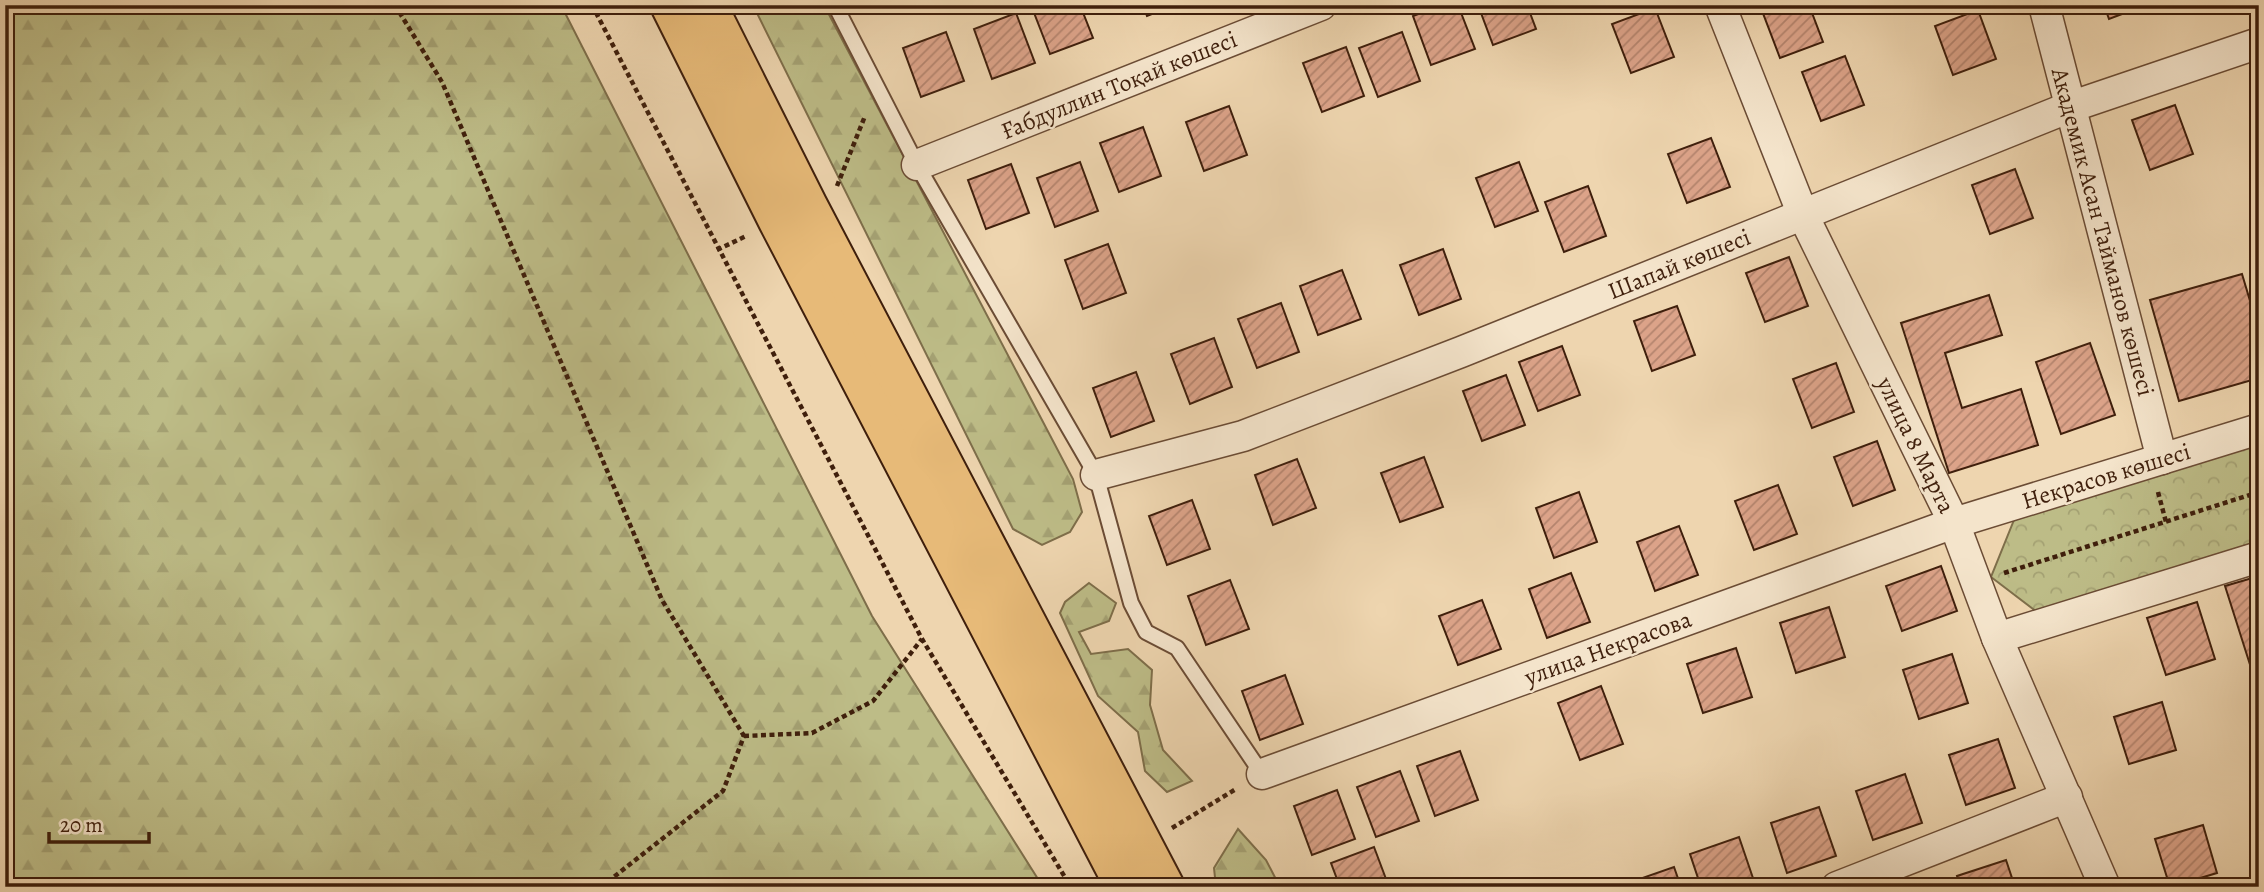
<svg xmlns="http://www.w3.org/2000/svg" width="2264" height="892" viewBox="0 0 2264 892" font-family="Alegreya,serif">
  <style>
    .forest { fill: url(#forest-firs); stroke: #7e6e4a; stroke-width: 2 }
    .park { fill: url(#park-crowns); stroke: #7e6e4a; stroke-width: 2 }
    .building { fill: url(#building-hatch); stroke: #3f1f0c; stroke-width: 2 }
    .lines { fill: none; stroke-linecap: round; stroke-linejoin: round }
    .service-casing { stroke: #6b4c35; stroke-width: 18 }
    .minor-casing { stroke: #6b4c35; stroke-width: 33 }
    .primary-casing { stroke: #3f1f0c; stroke-width: 42 }
    .path { stroke: #3f1f0c; stroke-width: 4.5; stroke-dasharray: 5 3.5; stroke-linecap: butt }
    .service { stroke: #f4e4cb; stroke-width: 14 }
    .minor { stroke: #f4e4cb; stroke-width: 30 }
    .primary { stroke: #e7ba78; stroke-width: 38 }
    .labels { text-anchor: middle; stroke-width: 5; stroke-linejoin: round; paint-order: stroke }
    .street-label { font-size: 24px; fill: #3f1f0c; stroke: #f4e4cb }
  </style>
  <defs>
    <pattern id="forest-firs" width="22" height="20" patternUnits="userSpaceOnUse" patternTransform="scale(1.75)"><rect width="22" height="20" fill="#bdbc87"/><path d="M5 1l3.5 6h-7zM16 11l3.5 6h-7z" fill="#a4a173"/></pattern>
    <pattern id="park-crowns" width="20" height="18" patternUnits="userSpaceOnUse" patternTransform="scale(1.75)"><rect width="20" height="18" fill="#bdbc87"/><path d="M2 6a3 3 0 1 1 6 0M12 15a3 3 0 1 1 6 0" fill="none" stroke="#a4a173"/></pattern>
    <pattern id="building-hatch" width="6" height="6" patternUnits="userSpaceOnUse" patternTransform="scale(1.75)"><rect width="6" height="6" fill="#dca389"/><path d="M-1 1l2-2M0 6l6-6M5 7l2-2" fill="none" stroke="#b4846e"/></pattern>
  </defs>
  <rect width="100%" height="100%" fill="#eed5af"/>
  <filter id="stains"><feTurbulence type="fractalNoise" baseFrequency=".00286" numOctaves="4"/><feColorMatrix values="0 0 0 0 .2 0 0 0 0 .09 0 0 0 0 .02 0 0 0 .5 -.17"/></filter>
  <radialGradient id="worn" r=".72"><stop offset=".6" stop-color="#630" stop-opacity="0"/><stop offset="1" stop-color="#630" stop-opacity=".3"/></radialGradient>
  <g class="forest">
    <polygon points="5,5 561,5 872,616 1043,887 5,887"/>
    <polygon points="753,5 824,5 1073,479 1082,512 1070,532 1042,545 1013,529"/>
    <polygon points="1089,583 1116,603 1109,621 1079,632 1091,654 1128,649 1152,670 1150,705 1163,750 1192,781 1167,792 1145,771 1138,732 1098,696 1060,613 1065,602"/>
    <polygon points="1238,829 1266,860 1280,887 1216,887 1214,868"/>
  </g>
  <polygon class="park" points="2259,443 2259,542 2037,612 1991,577 2014,520"/>
  <g class="building">
    <polygon points="1031,5 1080,5 1093,38 1050,54"/>
    <polygon points="1143,5 1175,5 1147,16"/>
    <polygon points="1442,5 1458,5 1475,49 1431,65 1413,16"/>
    <polygon points="1478,5 1527,5 1536,29 1493,45"/>
    <polygon points="1770,5 1809,5 1823,42 1780,58 1761,8"/>
    <polygon points="2104,5 2146,5 2109,19"/>
    <polygon points="1655,8 1674,57 1631,73 1612,24"/>
    <polygon points="1978,10 1996,59 1953,75 1935,26"/>
    <polygon points="1016,13 1035,63 992,79 974,29"/>
    <polygon points="946,32 964,81 921,97 903,48"/>
    <polygon points="1402,32 1420,81 1378,97 1359,48"/>
    <polygon points="1346,47 1364,96 1322,112 1303,63"/>
    <polygon points="1845,56 1864,105 1821,121 1802,72"/>
    <polygon points="2175,105 2193,154 2150,170 2132,120"/>
    <polygon points="1229,106 1247,155 1204,171 1186,122"/>
    <polygon points="1143,127 1161,176 1119,192 1100,143"/>
    <polygon points="1711,138 1730,187 1687,203 1668,154"/>
    <polygon points="1080,162 1098,211 1055,227 1037,178"/>
    <polygon points="1519,162 1538,211 1495,227 1476,178"/>
    <polygon points="1011,164 1029,213 986,229 968,180"/>
    <polygon points="2015,169 2033,218 1990,234 1972,185"/>
    <polygon points="1588,186 1606,236 1564,252 1545,202"/>
    <polygon points="1108,244 1126,293 1083,309 1065,260"/>
    <polygon points="1443,249 1461,299 1419,315 1400,265"/>
    <polygon points="1789,257 1808,306 1765,322 1746,273"/>
    <polygon points="1342,270 1361,319 1318,335 1300,286"/>
    <polygon points="2242,274 2259,331 2259,378 2179,401 2150,300"/>
    <polygon points="1989,295 2002,335 1945,353 1962,408 2021,389 2038,445 1949,473 1901,323"/>
    <polygon points="1281,303 1299,352 1257,368 1238,319"/>
    <polygon points="1677,306 1695,355 1652,371 1634,321"/>
    <polygon points="1214,338 1232,387 1190,404 1171,354"/>
    <polygon points="2090,343 2115,415 2061,434 2036,362"/>
    <polygon points="1562,346 1580,395 1538,411 1519,362"/>
    <polygon points="1836,363 1854,412 1812,428 1793,379"/>
    <polygon points="1136,372 1154,421 1111,437 1093,388"/>
    <polygon points="1506,375 1525,425 1482,441 1463,391"/>
    <polygon points="1877,441 1895,490 1853,506 1834,457"/>
    <polygon points="1424,457 1443,507 1400,522 1381,473"/>
    <polygon points="1297,459 1316,508 1273,525 1255,475"/>
    <polygon points="1778,485 1797,534 1754,550 1735,501"/>
    <polygon points="1579,492 1597,542 1554,558 1536,508"/>
    <polygon points="1192,500 1210,549 1167,565 1149,516"/>
    <polygon points="1679,526 1698,575 1655,591 1637,542"/>
    <polygon points="1941,566 1957,611 1902,631 1886,586"/>
    <polygon points="1571,573 1590,622 1547,638 1529,589"/>
    <polygon points="2259,576 2259,693 2225,586"/>
    <polygon points="1230,580 1249,629 1206,645 1188,596"/>
    <polygon points="1482,600 1501,649 1458,665 1439,616"/>
    <polygon points="2197,602 2215,659 2166,675 2147,618"/>
    <polygon points="1829,607 1845,657 1796,673 1780,623"/>
    <polygon points="1736,648 1752,697 1703,713 1687,664"/>
    <polygon points="1952,654 1968,703 1919,719 1903,670"/>
    <polygon points="1285,675 1303,724 1260,740 1242,691"/>
    <polygon points="1601,686 1623,744 1580,760 1558,703"/>
    <polygon points="2162,702 2176,750 2129,764 2114,717"/>
    <polygon points="1998,739 2015,788 1966,805 1949,755"/>
    <polygon points="1460,751 1478,800 1435,816 1417,766"/>
    <polygon points="1400,771 1419,821 1376,837 1357,787"/>
    <polygon points="1905,774 1922,823 1873,840 1856,791"/>
    <polygon points="1337,790 1355,839 1312,855 1294,806"/>
    <polygon points="1819,807 1836,856 1787,873 1771,823"/>
    <polygon points="2203,825 2217,873 2170,887 2155,839"/>
    <polygon points="1739,837 1756,887 1701,887 1690,854"/>
    <polygon points="1374,847 1389,887 1340,887 1331,863"/>
    <polygon points="2006,860 2015,887 1960,887 1957,876"/>
    <polygon points="1674,867 1681,887 1626,887 1625,884"/>
  </g>
  <g class="lines">
    <g class="service-casing">
      <polyline id="service" points="835,5 917,165 1096,475 1131,603 1146,632 1177,648 1262,774"/>
    </g>
    <g class="minor-casing">
      <g id="minor">
        <polyline points="1720,5 1803,215 1954,523 1997,638 2105,887"/>
        <polyline points="2044,5 2162,459"/>
        <polyline points="917,165 1321,5"/>
        <polyline points="1096,475 1243,436 1461,352 2070,107 2259,43"/>
        <polyline points="1997,638 2259,557"/>
        <polyline points="1262,774 1954,523 2259,429"/>
        <polyline points="1837,887 2067,797"/>
      </g>
    </g>
    <g class="primary-casing">
      <g id="primary">
        <polyline points="670,5 778,221 1125,887"/>
        <polyline points="707,5 808,206 1165,887"/>
      </g>
    </g>
    <g class="path">
      <polyline points="395,5 442,82 662,600 744,736"/>
      <polyline points="592,5 922,639 1069,884 1075,887"/>
      <polyline points="837,186 865,116"/>
      <polyline points="717,250 746,236"/>
      <polyline points="2158,492 2166,522"/>
      <polyline points="2004,573 2259,492"/>
      <polyline points="744,736 812,733 873,701 922,639"/>
      <polyline points="1172,828 1236,789"/>
      <polyline points="601,887 723,791 744,736"/>
    </g>
    <use href="#service" class="service"/>
    <use href="#minor" class="minor"/>
    <use href="#primary" class="primary"/>
  </g>
  <g class="labels">
    <g class="street-label">
      <text transform="translate(1119 85) rotate(-22)" y="8">Ғабдуллин Тоқай көшесі</text>
      <text transform="translate(2103 232) rotate(75)" y="8">Академик Асан Тайманов көшесі</text>
      <text transform="translate(1679 264) rotate(-22)" y="8">Шапай көшесі</text>
      <text transform="translate(1916 445) rotate(64)" y="8">улица 8 Марта</text>
      <text transform="translate(2106 476) rotate(-17)" y="8">Некрасов көшесі</text>
      <text transform="translate(1608 648) rotate(-20)" y="8">улица Некрасова</text>
    </g>
  </g>
  <rect width="2264" height="892" fill="none" stroke="#eed5af" stroke-width="28"/>
  <rect x="7" y="7" width="2250" height="878" fill="none" stroke="#3f1f0c" stroke-width="3.5"/>
  <rect x="14" y="14" width="2236" height="864" fill="none" stroke="#3f1f0c" stroke-width="2"/>
  <path d="M49 832v10h100v-10" fill="none" stroke="#3f1f0c" stroke-width="3.5"/>
  <text x="60" y="832" font-size="21" fill="#3f1f0c" stroke="#f4e4cb" stroke-width="5" paint-order="stroke">20 m</text>
  <rect width="100%" height="100%" filter="url(#stains)"/>
  <rect width="100%" height="100%" fill="url(#worn)"/>
</svg>
